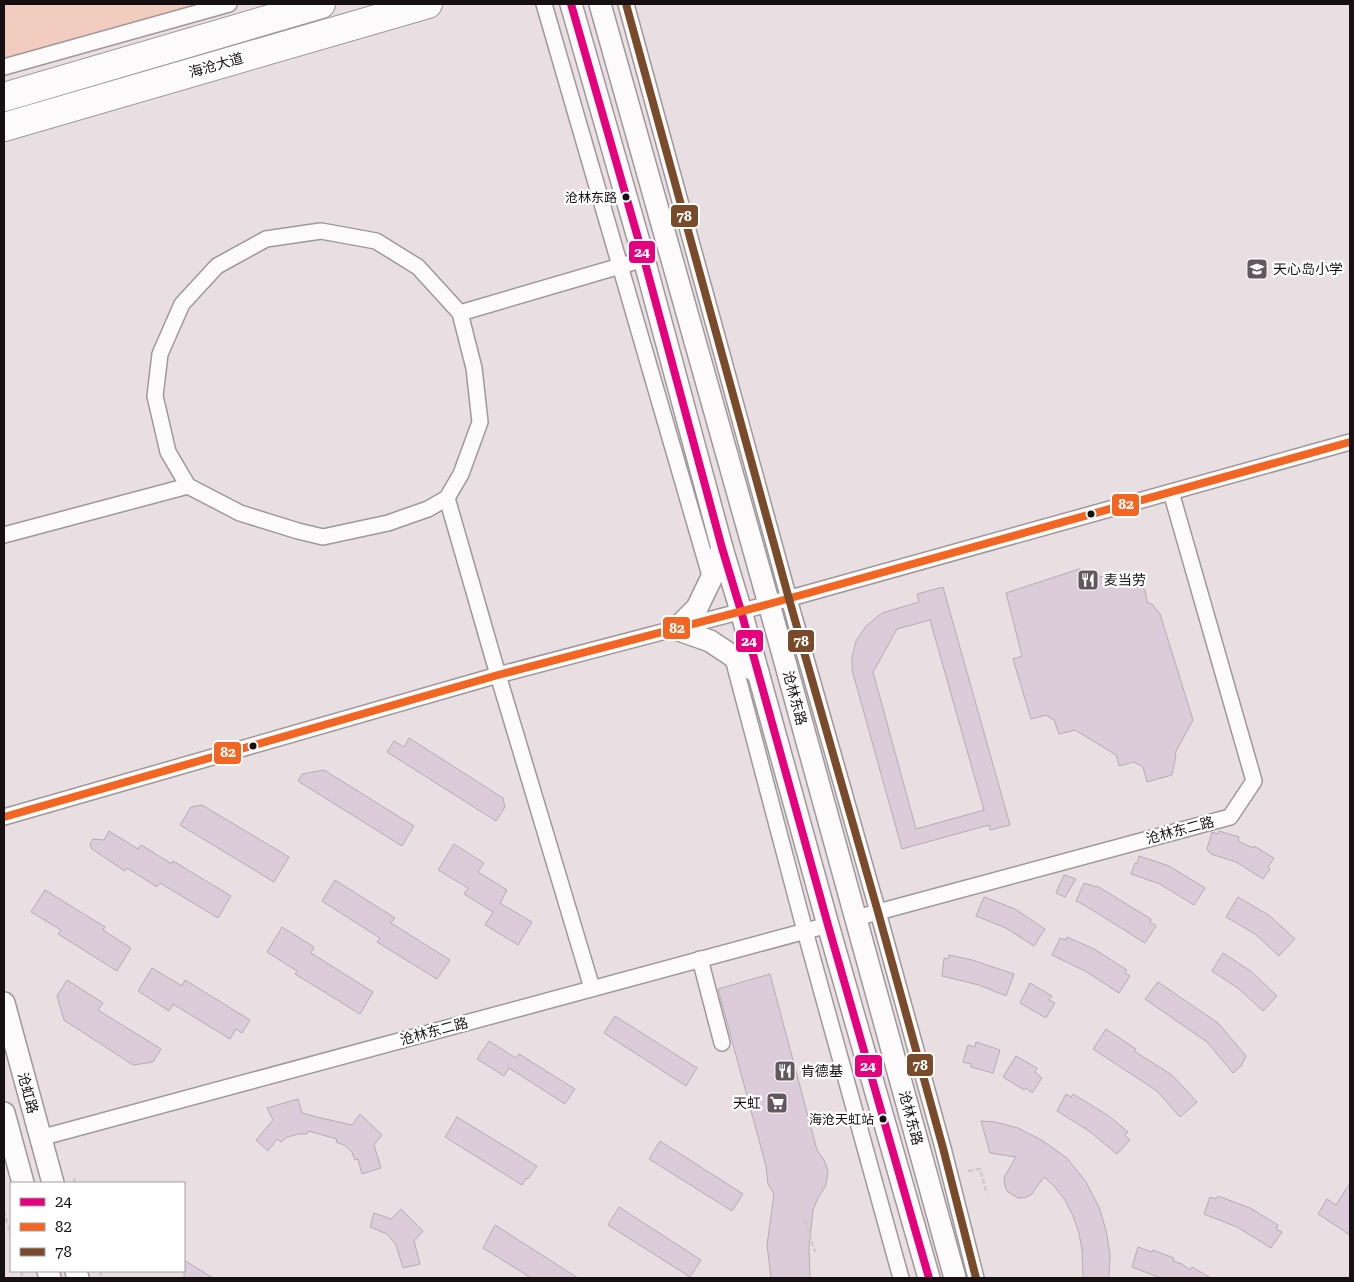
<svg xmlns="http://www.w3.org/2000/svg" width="1354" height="1282" viewBox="0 0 1354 1282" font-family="'Roboto Serif','Noto Sans SC',serif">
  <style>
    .green { fill: #f2ccbe }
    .building { fill: #dccbd9; stroke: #b4adb1; fill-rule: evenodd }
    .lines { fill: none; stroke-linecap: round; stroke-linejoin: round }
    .street-casing { stroke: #9f989a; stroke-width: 18 }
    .secondary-casing { stroke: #9f989a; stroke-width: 24 }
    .highway-casing { stroke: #9f989a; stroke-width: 30 }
    .path { stroke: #cccaca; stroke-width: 2.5; stroke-dasharray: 5 2.5; stroke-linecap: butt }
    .street { stroke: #fcfafb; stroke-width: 15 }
    .secondary { stroke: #fcfafb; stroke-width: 21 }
    .highway { stroke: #fcfafb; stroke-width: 28 }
    .bus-1-casing { stroke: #fff; stroke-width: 11 }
    .bus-2-casing { stroke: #fff; stroke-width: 11 }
    .bus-3-casing { stroke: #fff; stroke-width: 11 }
    .bus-1 { stroke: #e5007d; stroke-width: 8 }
    .bus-2 { stroke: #f26522; stroke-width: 8 }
    .bus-3 { stroke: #7a4b2a; stroke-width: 8 }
    .bus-dot { fill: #161013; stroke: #fff; stroke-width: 2 }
    .labels { text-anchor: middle; stroke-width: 4.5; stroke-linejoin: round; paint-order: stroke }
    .bus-label { font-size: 13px; fill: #161013; stroke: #fff; text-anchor: end }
    .street-label { font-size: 14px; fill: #161013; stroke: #fff }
    .poi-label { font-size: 14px; fill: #161013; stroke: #fff; text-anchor: start }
    .line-badge { stroke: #fff; stroke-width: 2 }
    .badge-label { font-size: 14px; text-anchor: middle; font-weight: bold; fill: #fff }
  </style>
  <rect width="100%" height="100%" fill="#e9dfe3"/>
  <polygon class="green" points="4,4 219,4 4,62"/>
  <g class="building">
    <polygon points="1079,569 1093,572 1101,577 1117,572 1133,576 1145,590 1147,602 1152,604 1160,614 1193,720 1175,753 1176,756 1172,775 1147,782 1143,767 1134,762 1119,766 1116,755 1075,730 1059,734 1054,720 1046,715 1031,719 1013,659 1022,656 1006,593"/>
    <path d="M 943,587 L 1010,825 L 990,830 L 989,825 L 902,849 L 852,670 L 852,657 L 856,641 L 866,626 L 882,613 L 919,602 L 917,594 ZM 930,620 L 984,810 L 916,829 L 873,672 L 897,629 Z"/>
    <polygon points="409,738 503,798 505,807 496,821 387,752 394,741 404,747"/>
    <polygon points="324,770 414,826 402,846 298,781 302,774"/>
    <polygon points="202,805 289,857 274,882 180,825 191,807"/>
    <polygon points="109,831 138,849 141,845 172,864 173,861 231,896 218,918 160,883 157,887 127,868 125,871 92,849 90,844 93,839 104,840"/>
    <polygon points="1219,831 1239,837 1238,841 1253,848 1254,846 1274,858 1268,867 1270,869 1263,879 1236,862 1211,854 1207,849 1212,832 1218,834"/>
    <polygon points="454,844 484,863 478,872 507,890 500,903 532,922 518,945 485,925 493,912 464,894 468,888 438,870"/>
    <polygon points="1139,856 1169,866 1205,888 1194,905 1160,884 1131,874 1135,863 1137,864"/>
    <polygon points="1064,875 1076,879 1065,897 1056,893"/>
    <polygon points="335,880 395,918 391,923 450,960 437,979 377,942 380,938 322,901"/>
    <polygon points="1084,883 1096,887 1097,886 1151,919 1150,922 1156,926 1145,943 1084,905 1076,901"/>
    <polygon points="45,890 105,927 103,930 131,948 117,971 58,934 61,930 31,912"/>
    <polygon points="984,897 1015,909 1045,929 1034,946 1006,928 976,916"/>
    <polygon points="1238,897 1270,916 1295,939 1279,956 1255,934 1226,917"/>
    <polygon points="282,927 314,947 311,953 373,992 360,1014 295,974 297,971 267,952"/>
    <polygon points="1067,937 1094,949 1127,970 1125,973 1130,976 1119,993 1085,971 1052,955 1060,938 1066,940"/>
    <polygon points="1223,953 1252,972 1277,996 1263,1011 1239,989 1212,971"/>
    <polygon points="949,955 972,960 1014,974 1006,996 979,985 942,976 944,958 948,959"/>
    <polygon points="152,968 182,986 185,980 250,1020 242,1033 236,1029 230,1039 173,1004 169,1011 138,991"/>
    <polygon points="770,974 817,1150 824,1160 828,1171 826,1185 817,1200 813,1210 809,1247 810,1278 771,1278 767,1245 774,1194 768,1184 766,1166 718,989"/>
    <polygon points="67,980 103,1003 98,1010 161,1049 153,1062 133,1065 64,1020 57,996"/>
    <polygon points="1158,982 1218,1023 1246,1056 1241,1066 1233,1073 1207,1042 1145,999"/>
    <polygon points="1030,983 1052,996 1049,1000 1055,1003 1046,1018 1020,1003"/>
    <polygon points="615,1016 697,1068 686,1086 604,1033"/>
    <polygon points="1106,1029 1136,1049 1134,1051 1172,1075 1197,1102 1180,1117 1157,1091 1093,1049"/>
    <polygon points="489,1041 516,1058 519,1054 575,1089 565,1104 509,1068 504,1076 477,1059"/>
    <polygon points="976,1042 1000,1050 993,1073 971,1067 971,1064 963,1062 968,1045 975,1047"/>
    <polygon points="1016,1056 1037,1068 1035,1072 1042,1078 1032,1093 1026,1088 1024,1090 1003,1077"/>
    <polygon points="1066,1094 1071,1097 1073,1094 1109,1116 1128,1132 1125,1135 1130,1140 1117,1154 1089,1131 1057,1111"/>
    <polygon points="298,1099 302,1113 321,1118 352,1125 360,1114 382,1135 374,1145 381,1168 362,1174 358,1159 355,1160 352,1152 344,1145 336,1142 337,1139 308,1131 307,1134 299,1134 287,1137 281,1142 277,1139 268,1151 256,1140 273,1120 267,1108"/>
    <polygon points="457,1117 537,1166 528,1179 526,1178 522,1185 445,1137"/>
    <polygon points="981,1121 995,1122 1018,1128 1043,1141 1067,1158 1086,1182 1099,1207 1106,1230 1110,1254 1109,1278 1083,1278 1082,1250 1079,1233 1073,1216 1065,1200 1054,1186 1044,1177 1031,1195 1024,1198 1018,1198 1008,1192 1005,1187 1004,1177 1016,1157 990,1153"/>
    <polygon points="660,1141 743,1194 732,1211 649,1159"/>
    <polygon points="1350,1183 1350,1235 1318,1214 1327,1199 1336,1205"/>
    <polygon points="1218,1196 1250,1208 1278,1225 1276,1229 1282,1232 1271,1248 1237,1227 1204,1214 1210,1197 1216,1199"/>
    <polygon points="619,1207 701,1260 690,1277 608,1225"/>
    <polygon points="401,1209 423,1231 414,1241 420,1264 403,1268 396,1245 387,1234 370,1227 374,1213 391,1219"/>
    <polygon points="495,1225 578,1278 531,1278 483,1248"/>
    <polygon points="1138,1247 1152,1252 1153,1250 1174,1258 1173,1261 1182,1264 1190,1270 1192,1267 1211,1278 1161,1278 1132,1267"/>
    <polygon points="184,1260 213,1278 184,1278"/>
  </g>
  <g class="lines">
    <g class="street-casing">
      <g id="street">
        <polyline points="544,4 711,579"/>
        <polyline points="626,4 789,599 878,912 943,1148 976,1278"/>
        <polyline points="4,67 229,4"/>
        <polygon points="321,231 376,241 418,267 460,313 474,368 480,422 461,474 447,498 428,509 388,523 323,537 298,531 240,513 188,486 168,452 155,396 160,354 182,304 217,266 266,239"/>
        <polyline points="460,313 644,259"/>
        <polyline points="447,498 498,675 592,988"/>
        <polyline points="4,535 188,486"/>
        <polyline points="732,655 805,931 901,1278"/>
        <polyline points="4,817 498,675 769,604 1350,442"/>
        <polyline points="856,918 1230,817 1254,781 1171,492"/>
        <polyline points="700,959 722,1043"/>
        <polyline points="40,1138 828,925"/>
      </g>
    </g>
    <g class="secondary-casing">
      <g id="secondary">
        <polyline points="571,4 644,259 722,548 741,611 828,925 929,1278"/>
        <polyline points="600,4 769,604 955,1278"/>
        <polyline points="722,548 711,579 697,608 676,629 710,641 758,673"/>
        <polyline points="4,1003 53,1183"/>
        <polyline points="4,1113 23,1183"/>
        <polyline points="48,1271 50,1278"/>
        <polyline points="76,1271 78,1278"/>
      </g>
    </g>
    <g class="highway-casing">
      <g id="highway">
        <polyline points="4,97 321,4"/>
        <polyline points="4,127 428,4"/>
      </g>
    </g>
    <g class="path">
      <polyline points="968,1171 980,1169 987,1194"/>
      <polyline points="74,1178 75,1183"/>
      <polyline points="4,1211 11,1237"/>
      <polyline points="805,1220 815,1252"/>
      <polyline points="21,1271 23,1278"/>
      <polyline points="100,1271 102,1278"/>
    </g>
    <use href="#street" class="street"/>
    <use href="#secondary" class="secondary"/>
    <use href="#highway" class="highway"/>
    <g class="bus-1-casing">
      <polyline id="bus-1" points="571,4 644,259 722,548 741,611 828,925 929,1278"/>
    </g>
    <g class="bus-2-casing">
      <polyline id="bus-2" points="4,817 498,675 769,604 1350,442"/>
    </g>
    <g class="bus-3-casing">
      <polyline id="bus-3" points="626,4 789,599 878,912 943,1148 976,1278"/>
    </g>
    <use href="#bus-1" class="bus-1"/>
    <use href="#bus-2" class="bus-2"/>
    <use href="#bus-3" class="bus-3"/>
  </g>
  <defs>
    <g id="school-square" transform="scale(1.125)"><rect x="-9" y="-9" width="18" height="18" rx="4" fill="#60585c" stroke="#fff"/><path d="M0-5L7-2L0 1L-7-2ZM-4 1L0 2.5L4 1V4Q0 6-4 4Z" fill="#fff"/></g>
    <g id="restaurant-square" transform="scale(1.125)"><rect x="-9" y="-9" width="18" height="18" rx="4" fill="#60585c" stroke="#fff"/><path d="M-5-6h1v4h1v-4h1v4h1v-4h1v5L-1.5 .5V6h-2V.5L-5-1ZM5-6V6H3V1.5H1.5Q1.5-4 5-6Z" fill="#fff"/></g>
    <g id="supermarket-square" transform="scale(1.125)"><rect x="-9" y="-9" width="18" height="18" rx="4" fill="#60585c" stroke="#fff"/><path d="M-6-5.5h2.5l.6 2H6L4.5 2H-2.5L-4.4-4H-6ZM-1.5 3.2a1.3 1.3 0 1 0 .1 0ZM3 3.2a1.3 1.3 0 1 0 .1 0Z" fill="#fff"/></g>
  </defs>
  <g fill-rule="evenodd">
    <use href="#school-square" x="1257" y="269"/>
    <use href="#restaurant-square" x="1088" y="580"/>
    <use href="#restaurant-square" x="785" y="1071"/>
    <use href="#supermarket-square" x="777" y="1103"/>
  </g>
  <g class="bus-dot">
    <circle cx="626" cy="197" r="4.5"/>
    <circle cx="1091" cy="514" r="4.5"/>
    <circle cx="253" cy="746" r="4.5"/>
    <circle cx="883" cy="1119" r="4.5"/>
  </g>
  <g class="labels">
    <g class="bus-label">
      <text x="617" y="202">沧林东路</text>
      <text x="874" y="1124">海沧天虹站</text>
    </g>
    <g class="street-label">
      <text transform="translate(216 65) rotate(-16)" y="5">海沧大道</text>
      <text transform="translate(795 698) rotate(75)" y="5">沧林东路</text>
      <text transform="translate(1180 830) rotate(-15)" y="5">沧林东二路</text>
      <text transform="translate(434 1031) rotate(-15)" y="5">沧林东二路</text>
      <text transform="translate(28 1093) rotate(75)" y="5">沧虹路</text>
      <text transform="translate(911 1118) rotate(75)" y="5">沧林东路</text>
    </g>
    <g class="poi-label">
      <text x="1273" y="274">天心岛小学</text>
      <text x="1104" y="585">麦当劳</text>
      <text x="801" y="1076">肯德基</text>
      <text x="761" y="1108" text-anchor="end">天虹</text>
    </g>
  </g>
  <g class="line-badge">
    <rect x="670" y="204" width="29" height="24" rx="5" fill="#7a4b2a"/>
    <rect x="628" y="240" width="28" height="24" rx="5" fill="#e5007d"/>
    <rect x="1111" y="493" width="29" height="24" rx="5" fill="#f26522"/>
    <rect x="662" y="616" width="29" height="24" rx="5" fill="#f26522"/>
    <rect x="787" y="629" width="28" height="24" rx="5" fill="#7a4b2a"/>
    <rect x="735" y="629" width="29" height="24" rx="5" fill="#e5007d"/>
    <rect x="213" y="741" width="29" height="24" rx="5" fill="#f26522"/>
    <rect x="906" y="1053" width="28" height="24" rx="5" fill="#7a4b2a"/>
    <rect x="854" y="1054" width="29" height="24" rx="5" fill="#e5007d"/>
  </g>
  <g class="badge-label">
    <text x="684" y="221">78</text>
    <text x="642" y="257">24</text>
    <text x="1126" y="509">82</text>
    <text x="677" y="633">82</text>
    <text x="801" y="646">78</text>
    <text x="749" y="646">24</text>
    <text x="228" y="757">82</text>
    <text x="920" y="1070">78</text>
    <text x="868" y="1071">24</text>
  </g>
  <rect width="1354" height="1282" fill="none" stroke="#161013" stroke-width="10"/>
  <rect x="10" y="1182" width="175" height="90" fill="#ffffff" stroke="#a29fa1"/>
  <rect x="20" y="1198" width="25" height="8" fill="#e5007d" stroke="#a29fa1"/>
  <text x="55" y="1207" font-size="15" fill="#161013">24</text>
  <rect x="20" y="1223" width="25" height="8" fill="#f26522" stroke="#a29fa1"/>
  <text x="55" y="1232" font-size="15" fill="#161013">82</text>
  <rect x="20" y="1248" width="25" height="8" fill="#7a4b2a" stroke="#a29fa1"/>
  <text x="55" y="1257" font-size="15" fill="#161013">78</text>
</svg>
